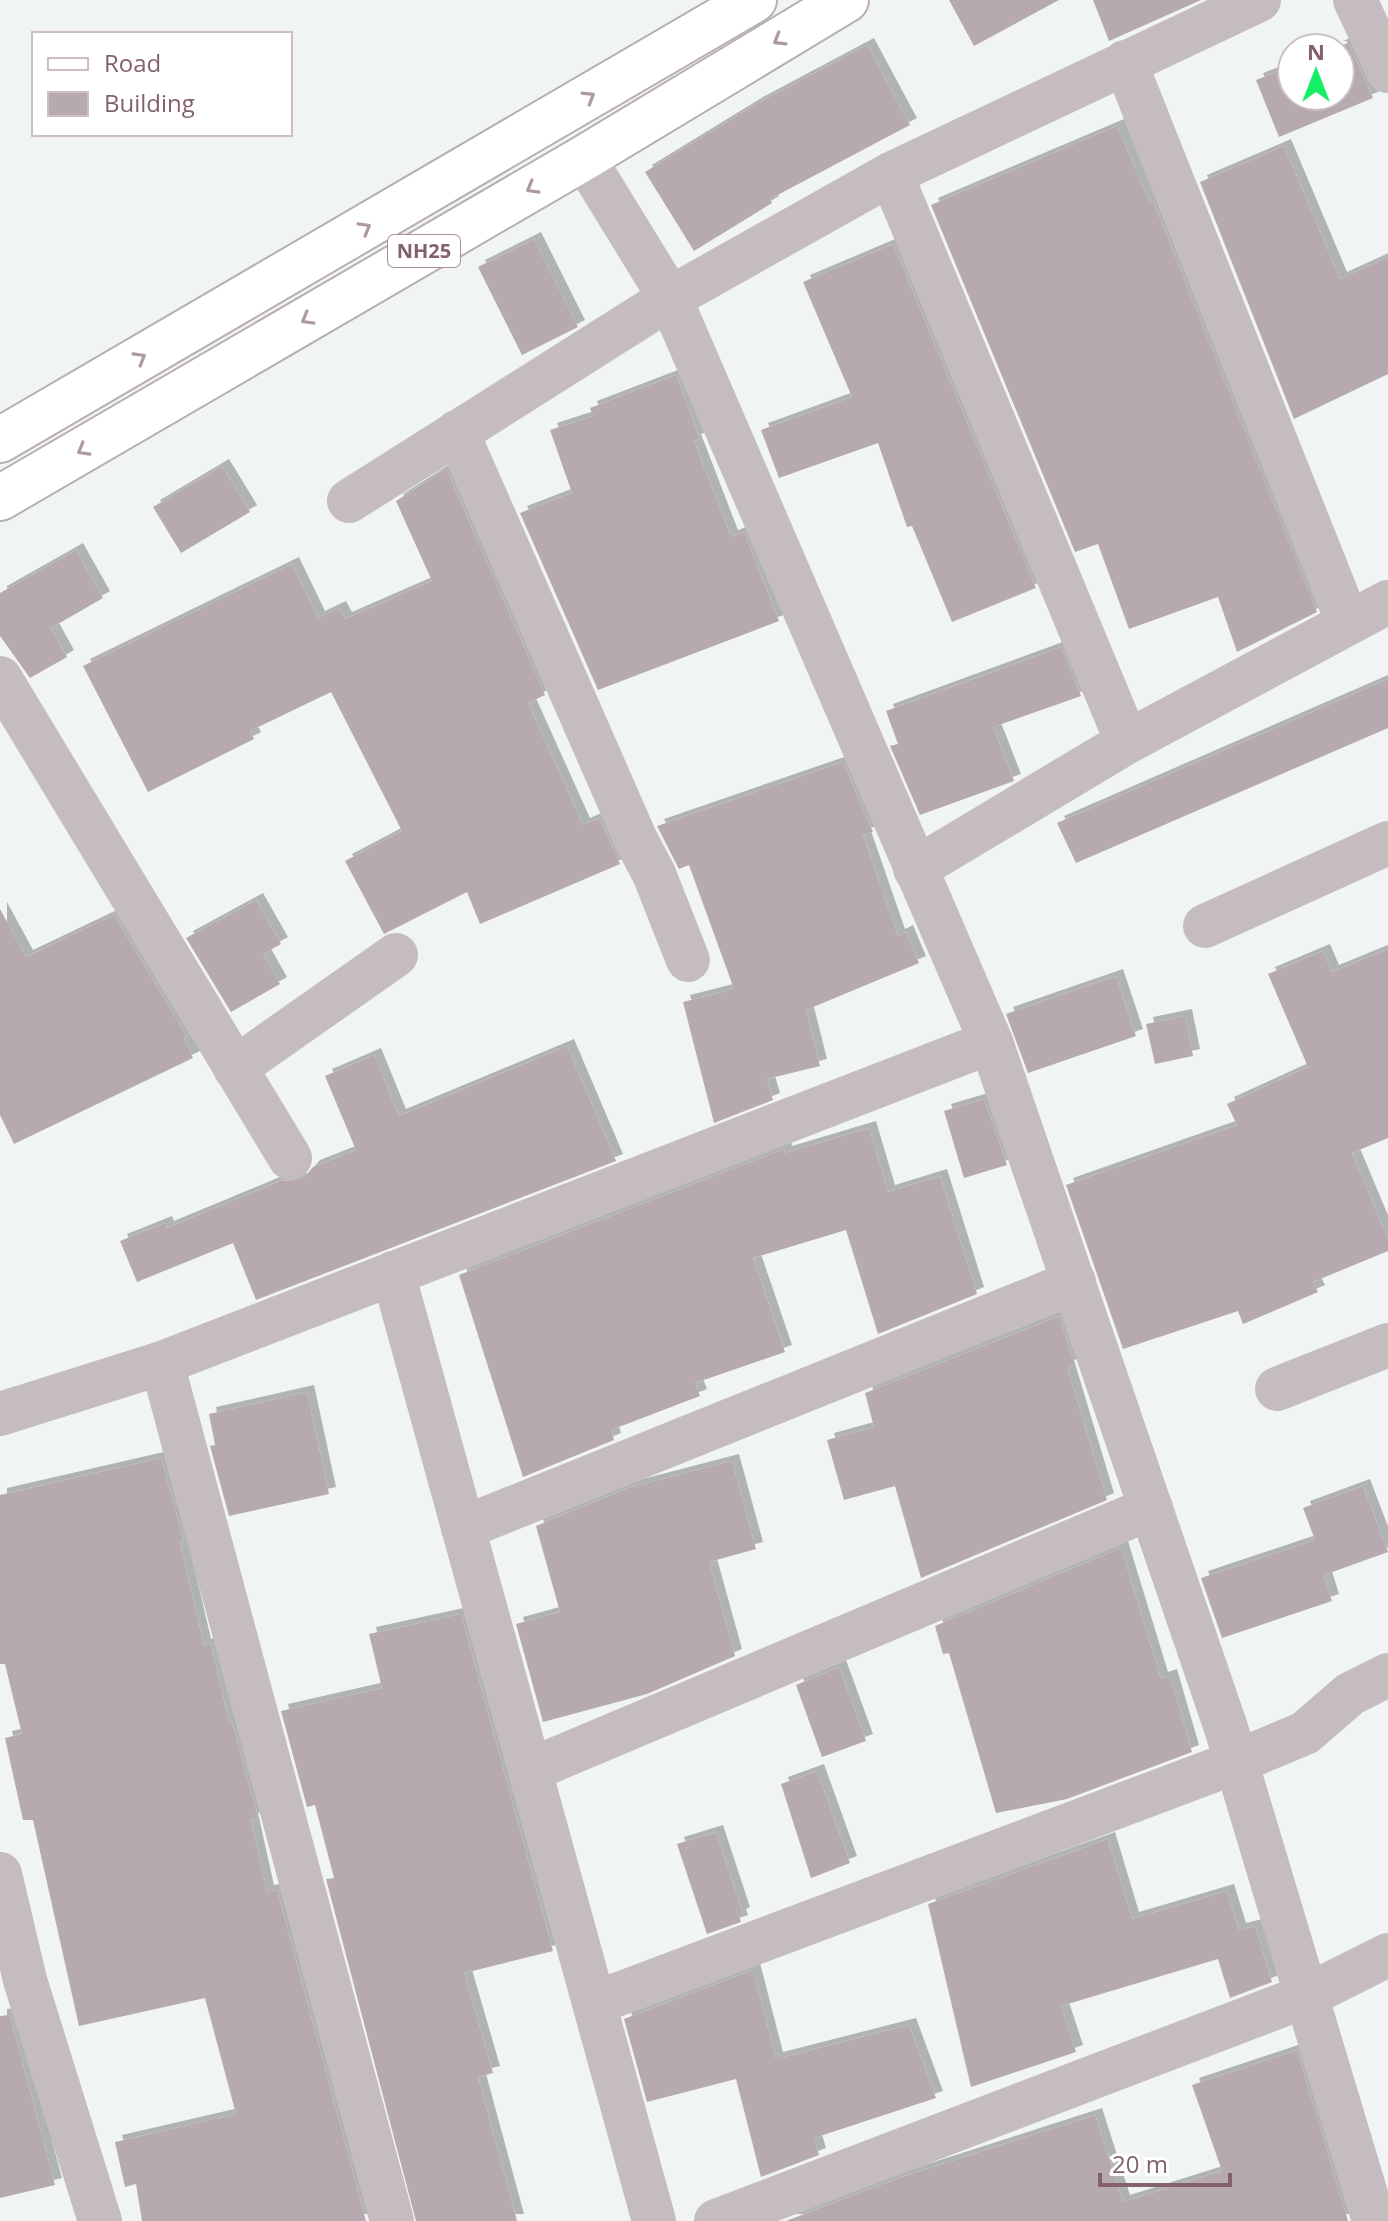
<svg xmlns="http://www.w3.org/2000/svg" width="1388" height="2221" viewBox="0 0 1388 2221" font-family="'Open Sans',sans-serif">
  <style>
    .building { fill: #b7a9b0; filter: url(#shadow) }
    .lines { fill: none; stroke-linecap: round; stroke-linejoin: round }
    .primary-casing { stroke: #b9afb3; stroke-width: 48 }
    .street { stroke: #c5bcc0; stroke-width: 44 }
    .primary { stroke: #fff; stroke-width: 44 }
    .oneway { stroke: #ae98a1 }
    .labels { text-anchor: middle; stroke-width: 8; stroke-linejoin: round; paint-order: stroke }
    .shield { fill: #fff; stroke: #a8909a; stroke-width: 2 }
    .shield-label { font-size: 20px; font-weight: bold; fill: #83616f }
  </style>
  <defs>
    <filter id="shadow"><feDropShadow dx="7" dy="-7" stdDeviation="0" flood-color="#0004"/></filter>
  </defs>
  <rect width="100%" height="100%" fill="#f0f4f5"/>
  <g class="building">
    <polygon points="949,0 1059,0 974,46"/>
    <polygon points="1093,0 1201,0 1109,41"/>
    <polygon points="1348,43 1373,98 1279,137 1256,80 1292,66 1292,96 1340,96 1340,48 1336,48"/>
    <polygon points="867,45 910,125 770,199 772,203 694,251 645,172 756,104"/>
    <polygon points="1117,126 1150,203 1153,201 1317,612 1237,652 1218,597 1129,629 1098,544 1075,552 931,205"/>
    <polygon points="1284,146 1340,279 1388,257 1388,374 1294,419 1200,182"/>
    <polygon points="534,239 578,327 522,355 478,267"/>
    <polygon points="893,244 1036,588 952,622 912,526 907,527 878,443 779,478 761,430 852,397 803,282"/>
    <polygon points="676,375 700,439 694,441 731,537 744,532 779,621 598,690 520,513 572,493 550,430 593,416 590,408"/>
    <polygon points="222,466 250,512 181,553 153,507"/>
    <polygon points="446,469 545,695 528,703 583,825 599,818 620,864 480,924 467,892 384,934 345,861 402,831 331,692 250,731 254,739 148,792 83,666 292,564 318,618 339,608 345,619 432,581 396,501"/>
    <polygon points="76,550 103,598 51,628 67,657 30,678 0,636 0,593"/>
    <polygon points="1061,647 1081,696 993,727 1014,781 920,815 890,746 898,744 886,711"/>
    <polygon points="1388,679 1388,728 1076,863 1057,823"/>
    <polygon points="843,762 873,832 863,835 898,936 906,932 919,963 806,1010 820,1066 767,1079 773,1100 714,1123 683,1002 734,989 689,865 679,869 657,826"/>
    <polygon points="256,900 281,944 263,954 280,984 231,1012 186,938"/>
    <polygon points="0,909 26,957 114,915 187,1036 184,1038 193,1058 14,1144 0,1115"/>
    <polygon points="1388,949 1388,1138 1352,1153 1388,1239 1388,1251 1313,1282 1318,1292 1243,1324 1238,1311 1123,1349 1066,1185 1237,1125 1227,1104 1308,1067 1268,974 1323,951 1332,972"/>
    <polygon points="1116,976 1136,1036 1028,1073 1006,1014"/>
    <polygon points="1185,1016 1193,1056 1155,1064 1146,1024"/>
    <polygon points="567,1046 616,1161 256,1300 233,1243 137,1282 120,1241 165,1223 167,1228 280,1181 302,1180 313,1167 356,1150 325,1076 374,1055 399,1116"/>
    <polygon points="984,1099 1007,1165 964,1178 944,1111"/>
    <polygon points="869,1128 888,1192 940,1176 977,1294 878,1334 846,1230 753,1258 785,1352 695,1383 700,1396 611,1430 614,1440 523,1477 459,1275 784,1149 785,1153"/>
    <polygon points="1059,1316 1075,1364 1067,1367 1107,1500 921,1578 895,1486 844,1500 827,1440 874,1427 865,1393"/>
    <polygon points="307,1392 329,1494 229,1516 210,1446 215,1445 209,1414"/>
    <polygon points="161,1458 184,1541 180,1542 204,1646 211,1644 229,1723 232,1722 258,1818 251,1820 267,1892 277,1890 366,2221 142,2221 136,2184 125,2187 115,2142 236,2114 205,1998 79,2026 33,1820 23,1820 5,1738 22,1734 5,1664 0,1664 0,1495"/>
    <polygon points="732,1461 756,1549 709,1562 735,1656 647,1694 543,1722 516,1624 560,1612 536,1526 628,1488"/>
    <polygon points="1363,1486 1388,1552 1324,1575 1332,1601 1222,1638 1201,1578 1315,1540 1303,1508"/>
    <polygon points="1121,1548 1161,1679 1170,1676 1192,1752 1067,1799 996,1813 949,1653 943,1654 935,1626"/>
    <polygon points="461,1614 553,1951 464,1973 493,2073 478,2077 517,2221 416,2221 326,1879 334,1878 315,1805 307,1807 281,1711 382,1688 369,1634"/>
    <polygon points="839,1667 866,1741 822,1757 796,1685"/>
    <polygon points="817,1771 850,1863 811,1878 781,1784"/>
    <polygon points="716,1832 743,1914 739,1916 741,1922 707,1934 677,1844"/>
    <polygon points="1108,1839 1132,1919 1227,1891 1239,1930 1255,1926 1272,1982 1230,1998 1218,1959 1061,2006 1076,2052 971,2087 928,1904"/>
    <polygon points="753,1970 776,2059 909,2025 936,2098 814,2138 819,2155 761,2177 736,2079 647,2102 624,2019"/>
    <polygon points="10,2015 55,2185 0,2198 0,2016"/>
    <polygon points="1297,2050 1348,2221 786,2221 902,2177 1095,2115 1123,2202 1222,2171 1192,2085"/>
  </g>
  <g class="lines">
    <g class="primary-casing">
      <g id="primary">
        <polyline points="0,440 754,0"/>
        <polyline points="0,498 584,158 846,0"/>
      </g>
    </g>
    <g class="street">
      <polyline points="1355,0 1388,71"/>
      <polyline points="1125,62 1348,623"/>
      <polyline points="584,158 670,298 991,1042 1226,1728 1374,2221"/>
      <polyline points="891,174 1127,742"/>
      <polyline points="457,432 636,840 654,874 688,960"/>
      <polyline points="349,501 670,298 891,174 1259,0"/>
      <polyline points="0,678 290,1158"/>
      <polyline points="915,869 1127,742 1388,602"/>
      <polyline points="1205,926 1388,843"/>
      <polyline points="235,1068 396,955"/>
      <polyline points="393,1273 654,2221"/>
      <polyline points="162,1363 991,1042"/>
      <polyline points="1277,1389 1388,1345"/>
      <polyline points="0,1414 162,1363 392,2221"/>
      <polyline points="463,1528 1074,1282"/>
      <polyline points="530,1770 1151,1508"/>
      <polyline points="0,1874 25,1980 100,2221"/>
      <polyline points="595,2003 1236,1762 1305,1733 1350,1694 1388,1675"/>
      <polyline points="716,2221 1306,1996 1388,1955"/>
    </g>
    <use href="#primary" class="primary"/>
  </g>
  <defs><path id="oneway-chevron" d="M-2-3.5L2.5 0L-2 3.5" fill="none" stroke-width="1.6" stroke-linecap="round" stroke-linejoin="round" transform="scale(2)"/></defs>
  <g class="oneway">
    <use href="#oneway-chevron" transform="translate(779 40) rotate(149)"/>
    <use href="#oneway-chevron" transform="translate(589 97) rotate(-31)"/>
    <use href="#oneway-chevron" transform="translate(532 188) rotate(150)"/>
    <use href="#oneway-chevron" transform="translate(365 228) rotate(-30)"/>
    <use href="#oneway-chevron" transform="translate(307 319) rotate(150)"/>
    <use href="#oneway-chevron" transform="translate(140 358) rotate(-30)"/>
    <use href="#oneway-chevron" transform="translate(83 450) rotate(150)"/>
  </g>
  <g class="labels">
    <rect class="shield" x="388" y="235" width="72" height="32" rx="6"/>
    <g class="shield-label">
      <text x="424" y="258">NH25</text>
    </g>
  </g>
  <rect x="32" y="32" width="260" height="104" fill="#ffffff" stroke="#cdc0c5" stroke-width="2"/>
  <rect x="48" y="58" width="40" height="12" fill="#ffffff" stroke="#cdc0c5" stroke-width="2"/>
  <text x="104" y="72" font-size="24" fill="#83616f">Road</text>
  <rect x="48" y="92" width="40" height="24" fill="#b7a9b0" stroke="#cdc0c5" stroke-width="2"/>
  <text x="104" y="112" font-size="24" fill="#83616f">Building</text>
  <g transform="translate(1316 72)"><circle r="38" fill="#ffffff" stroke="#cdc0c5" stroke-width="2"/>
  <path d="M0-6L14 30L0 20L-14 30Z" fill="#17ee67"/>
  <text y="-12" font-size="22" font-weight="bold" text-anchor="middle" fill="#83616f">N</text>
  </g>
  <path d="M1100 2173v12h130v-12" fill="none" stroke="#83616f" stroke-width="4"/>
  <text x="1112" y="2173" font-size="24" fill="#83616f" stroke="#ffffff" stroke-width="6" paint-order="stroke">20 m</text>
</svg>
